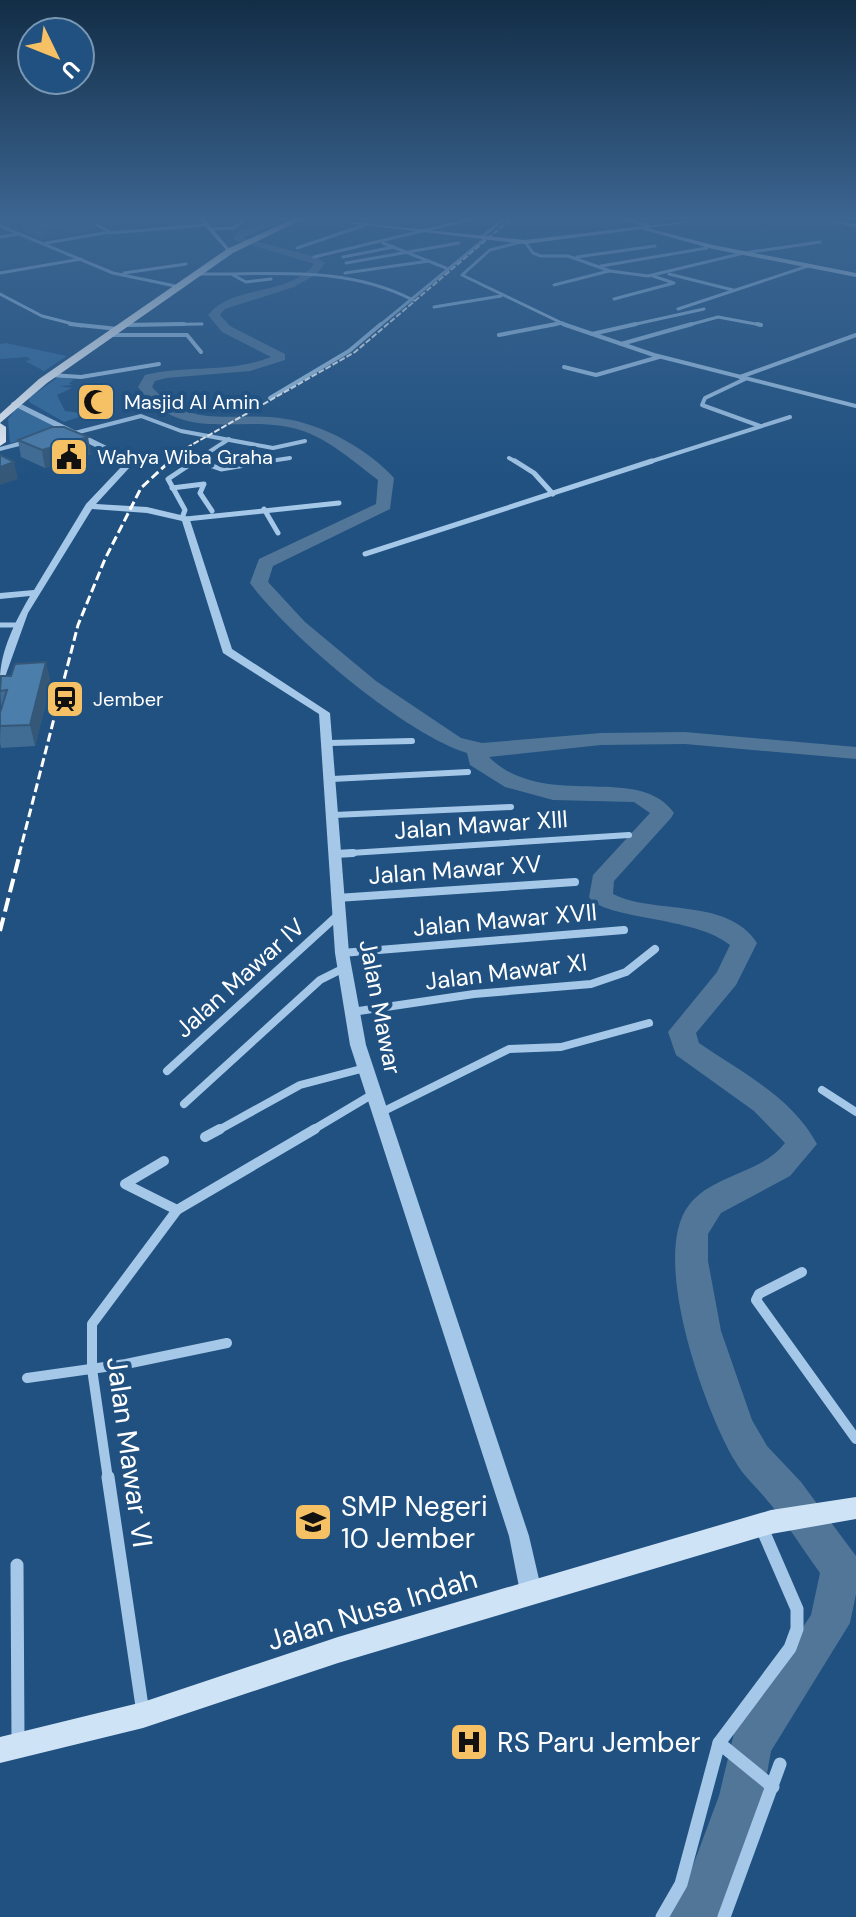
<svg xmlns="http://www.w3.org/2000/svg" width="856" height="1917" viewBox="0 0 856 1917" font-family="'DM Sans',sans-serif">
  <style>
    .green { fill: #336c9e }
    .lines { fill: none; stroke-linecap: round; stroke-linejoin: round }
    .river { fill: #527698; fill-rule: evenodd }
    .minor-far6 { stroke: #a5c8e8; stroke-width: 3 }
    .minor-far5 { stroke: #a5c8e8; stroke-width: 4 }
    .minor-far4 { stroke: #a5c8e8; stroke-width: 5 }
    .minor-far3 { stroke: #a5c8e8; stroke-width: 6 }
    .minor-far2 { stroke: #a5c8e8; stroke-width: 8 }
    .minor-far1 { stroke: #a5c8e8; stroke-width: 10 }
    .minor { stroke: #a5c8e8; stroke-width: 13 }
    .tertiary { fill: #a5c8e8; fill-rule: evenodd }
    .secondary { fill: #cfe3f6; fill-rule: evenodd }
    .trunk { fill: #f3f8fe; fill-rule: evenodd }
    .rail-far2 { stroke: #fff; stroke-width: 2; stroke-dasharray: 6 2; stroke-linecap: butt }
    .rail-far1 { stroke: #fff; stroke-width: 3; stroke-dasharray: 9 4; stroke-linecap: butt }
    .rail { stroke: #fff; stroke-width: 4; stroke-dasharray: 14 6; stroke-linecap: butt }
    .wall { fill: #416c94 }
    .shaded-wall { fill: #355878 }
    .building { fill: #4c7eac; stroke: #355878; stroke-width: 2 }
    .labels { text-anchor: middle; stroke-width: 8; stroke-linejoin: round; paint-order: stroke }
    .far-poi-label { font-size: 20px; fill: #fff; stroke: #205180; text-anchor: start }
    .street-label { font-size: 24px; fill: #fff; stroke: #205180 }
    .near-street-label { font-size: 28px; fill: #fff; stroke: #205180 }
    .near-poi-label { font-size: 28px; fill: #fff; stroke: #205180; text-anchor: start }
  </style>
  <rect width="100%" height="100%" fill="#205180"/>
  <g class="green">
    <polygon points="6,343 67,356 44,371 25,361 31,360 27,357 0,359 0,344"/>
    <polygon points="60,376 74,380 69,383 72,385 59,386 72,388 57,395 65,411 88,414 64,422 29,402 30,397"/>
    <polygon points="18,406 62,431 10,443 8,419"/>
  </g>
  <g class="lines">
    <path class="river" d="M 271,217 L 279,217 L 282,221 L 243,238 L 316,257 L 325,263 L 317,274 L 294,287 L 225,309 L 220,315 L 230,326 L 285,354 L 285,360 L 250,371 L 166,378 L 155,381 L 152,387 C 192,432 234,410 286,419 C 324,425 368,449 394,478 L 390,509 L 273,566 L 268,582 L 305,622 L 376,681 L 461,738 L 482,743 L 601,733 L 685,732 L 856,747 L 856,759 L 685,744 L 601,745 L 489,757 C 544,812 638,762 674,813 L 671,818 L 614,881 L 613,894 C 654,915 728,897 757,943 L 736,985 L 696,1033 L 699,1043 C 741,1072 792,1097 817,1144 L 790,1176 L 721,1213 L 708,1234 L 708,1261 L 721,1331 L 752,1420 L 767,1446 L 801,1482 L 856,1556 L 856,1594 L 850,1623 L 771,1751 L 763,1796 L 719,1917 L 668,1917 L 686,1884 L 719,1796 L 735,1729 L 811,1615 L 820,1573 C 802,1548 786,1522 766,1499 C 756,1486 743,1476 735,1461 C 705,1411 649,1256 689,1205 C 713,1174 761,1174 785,1143 L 754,1111 L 676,1055 L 668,1032 L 717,972 L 730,945 C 695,916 604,920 589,897 L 593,875 L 650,813 L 634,802 L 553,800 L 505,787 L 470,765 L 467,753 C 405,734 289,636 250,583 L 259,559 L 376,504 L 378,480 C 354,462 329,439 300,430 C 239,412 184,447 138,387 L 145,375 C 186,365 232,373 271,357 L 222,332 L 208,315 C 233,284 288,297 314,264 L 232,239 L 239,231 L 272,220 Z"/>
    <g class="minor-far6">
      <polyline points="619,217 649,226"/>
      <polyline points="820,217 856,226"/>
      <polyline points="0,226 113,273 180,287"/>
      <polyline points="210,229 234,228 243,221 238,217"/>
      <polyline points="109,233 206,225"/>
      <polyline points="0,237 19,234"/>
      <polyline points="482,237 506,217"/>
      <polyline points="521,242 490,250 462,275 568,326"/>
      <polyline points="525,242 533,253 541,256 568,256 610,271 648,276 744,253 820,242"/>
      <polyline points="46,243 110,232 89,221"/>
      <polyline points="383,243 446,268"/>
      <polyline points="297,248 368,224"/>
      <polyline points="314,257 480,217"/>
      <polyline points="343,257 394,247"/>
      <polyline points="577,257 655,246"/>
      <polyline points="346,263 459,243"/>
      <polyline points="601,266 707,248"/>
      <polyline points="0,273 81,259"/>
      <polyline points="124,273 186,264"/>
      <polyline points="345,273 429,261"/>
      <path d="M 199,274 C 273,275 345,265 413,300"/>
      <polyline points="669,274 733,290"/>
      <polyline points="233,275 246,282 271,279"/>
      <polyline points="554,285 609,271"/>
      <polyline points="0,294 42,316 81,326"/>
      <polyline points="614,299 674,283 653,276"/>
      <polyline points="434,307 501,296"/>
      <polyline points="678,309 808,266"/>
      <polyline points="123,325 202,324"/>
      <polyline points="379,326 486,238"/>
      <polyline points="546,326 563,323"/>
      <polyline points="627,326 704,309"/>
      <polyline points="685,326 718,317 761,325"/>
    </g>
    <g class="minor-far5">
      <polyline points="70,324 118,329"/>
      <polyline points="563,324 654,355 856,406"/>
      <polyline points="757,324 761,325"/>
      <polyline points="123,325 184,324"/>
      <polyline points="592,334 636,324"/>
      <polyline points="108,335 187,335 201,352"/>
      <polyline points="499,335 556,324"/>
      <polyline points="621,344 692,324"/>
      <polyline points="564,367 596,375 659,357"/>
      <polyline points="51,375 81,377 159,364"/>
      <polyline points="740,377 856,335"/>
      <polyline points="745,379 705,398 702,405 760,426"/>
      <polyline points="270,398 349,351 381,324"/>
      <polyline points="71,434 141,416 181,431 273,448 305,441"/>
      <polyline points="509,458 518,463"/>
      <polyline points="194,460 204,463"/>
      <polyline points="192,463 229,439"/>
      <polyline points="257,463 290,458"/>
      <polyline points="646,463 790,417"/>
    </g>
    <g class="minor-far4">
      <polyline points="198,461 221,469 269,461"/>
      <polyline points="515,461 534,473 553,494"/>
      <polyline points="172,488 204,484 200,493 212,511"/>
      <polyline points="264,509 278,533"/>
      <polyline points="182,518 185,510 168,479 195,461"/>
      <polyline points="186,519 339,503"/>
      <polyline points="365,554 652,461"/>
      <polyline points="0,625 18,625"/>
    </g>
    <g class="minor-far3">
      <polyline points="329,743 412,741"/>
      <polyline points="332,779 468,772"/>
      <polyline points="334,815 511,807"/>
      <polyline points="335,854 629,835"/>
    </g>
    <g class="minor-far2">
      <polyline points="335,854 353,853"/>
      <polyline points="337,898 575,882"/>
      <polyline points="342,953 624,930"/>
      <polyline points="352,1012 474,994 591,984 626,972 655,949"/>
      <polyline points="167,1071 338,915"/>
      <polyline points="822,1090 856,1112"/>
      <polyline points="184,1104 320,980 344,968"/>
      <polyline points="380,1113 509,1049 561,1047 649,1023"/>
      <polyline points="217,1131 300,1085 365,1068"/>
      <polyline points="311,1131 373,1094"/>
    </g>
    <g class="minor-far1">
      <polyline points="205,1137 220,1129"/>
      <polyline points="164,1161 125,1184 177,1210"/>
      <polyline points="802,1272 759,1294 756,1300 856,1439"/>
      <polyline points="27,1378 126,1364 227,1343"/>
      <polyline points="108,1479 92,1369 92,1324 177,1210 315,1129"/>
    </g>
    <g class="minor">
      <polyline points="108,1477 143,1713"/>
      <polyline points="17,1565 18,1741"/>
      <polyline points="719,1743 773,1787"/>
      <polyline points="662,1917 681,1884 719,1743 790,1648 797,1629 797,1609 761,1526"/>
      <polyline points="724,1917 780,1764"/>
    </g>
    <g class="tertiary">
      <path d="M 15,401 L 119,452 L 130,463 L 130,467 L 96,504 L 147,507 L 189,517 L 232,649 L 330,713 L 349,953 L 366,1045 L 529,1536 L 542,1592 L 539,1600 L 531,1603 L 523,1600 L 520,1592 L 509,1536 L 350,1045 L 335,953 L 319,714 L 223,653 L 182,521 L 147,513 L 92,509 L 28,613 L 5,677 L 0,680 C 0,651 16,620 30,596 L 0,599 L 0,593 L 34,590 L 86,504 L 123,465 L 113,456 L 12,405 L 11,403 Z"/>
      <polygon points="36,437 39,437 39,441 0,451 0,447"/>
    </g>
    <g class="secondary">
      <polygon points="197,217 203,217 232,252 228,252"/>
      <polygon points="299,217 525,240 723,217 647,228 713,245 856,273 856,277 713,249 641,229 525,244"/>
      <polygon points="856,1497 856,1519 771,1534 338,1663 143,1728 0,1763 0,1737 143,1702 338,1637 771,1510"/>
    </g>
    <polygon class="trunk" points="297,217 307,217 233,253 47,383 0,423 6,427 6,442 0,446 0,414 39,379 227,249"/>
    <polyline class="rail-far2" points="168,463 181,451 355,352 513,217"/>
    <polyline class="rail-far1" points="19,855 78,625 105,559 141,488 170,461"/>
    <polyline class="rail" points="0,931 20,853"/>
  </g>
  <g class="wall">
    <polygon points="22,221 96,230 44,239 23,231"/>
    <polygon points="18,440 91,454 45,468 21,457"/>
    <polygon points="0,679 51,683 35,746 1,748 0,742 1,710"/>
  </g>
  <g class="shaded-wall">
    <polygon points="95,220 96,230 44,239 42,230"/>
    <polygon points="88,437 91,454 45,468 42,450"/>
    <polygon points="14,462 18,479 0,485 0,467"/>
    <polygon points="46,662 51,683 35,746 30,725"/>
  </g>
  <g class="building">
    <polygon points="53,217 85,217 95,220 42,230 22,221"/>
    <polygon points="52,427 64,427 88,437 42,450 18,440"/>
    <polygon points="0,455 14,462 0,467"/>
    <polygon points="46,662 30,725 0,726 0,713 7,690 0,691 1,676 11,676 15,664"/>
  </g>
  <linearGradient id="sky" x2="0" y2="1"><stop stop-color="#122d46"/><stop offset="0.45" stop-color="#3c6591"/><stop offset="1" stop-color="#3c6591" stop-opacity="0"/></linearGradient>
  <rect width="856" height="485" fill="url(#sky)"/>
  <defs>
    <g id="mosque-square" transform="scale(2)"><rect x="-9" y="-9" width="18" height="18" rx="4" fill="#f6c165" stroke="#205180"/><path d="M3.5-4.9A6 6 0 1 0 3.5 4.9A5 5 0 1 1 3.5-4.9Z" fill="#111"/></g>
    <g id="civic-square" transform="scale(2)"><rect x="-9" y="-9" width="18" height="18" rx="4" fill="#f6c165" stroke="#205180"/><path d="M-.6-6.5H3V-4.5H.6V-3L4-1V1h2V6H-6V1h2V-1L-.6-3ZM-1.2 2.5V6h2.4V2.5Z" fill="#111"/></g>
    <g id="station-square" transform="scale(2)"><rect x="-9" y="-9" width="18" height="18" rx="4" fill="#f6c165" stroke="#205180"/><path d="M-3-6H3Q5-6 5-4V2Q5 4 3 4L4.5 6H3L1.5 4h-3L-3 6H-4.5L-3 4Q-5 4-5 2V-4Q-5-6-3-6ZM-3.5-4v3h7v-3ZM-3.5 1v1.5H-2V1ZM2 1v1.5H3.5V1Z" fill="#111"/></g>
    <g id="school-square" transform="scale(2)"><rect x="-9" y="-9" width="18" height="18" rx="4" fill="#f6c165" stroke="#205180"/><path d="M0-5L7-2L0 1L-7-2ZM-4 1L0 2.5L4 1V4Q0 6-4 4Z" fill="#111"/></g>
    <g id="hospital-square" transform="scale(2)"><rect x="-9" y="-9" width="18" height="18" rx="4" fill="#f6c165" stroke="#205180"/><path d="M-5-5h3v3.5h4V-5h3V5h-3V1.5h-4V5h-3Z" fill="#111"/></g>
  </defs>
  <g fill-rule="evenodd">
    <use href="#mosque-square" x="96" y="402"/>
    <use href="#civic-square" x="69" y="457"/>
    <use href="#station-square" x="65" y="699"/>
    <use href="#school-square" x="313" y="1522"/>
    <use href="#hospital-square" x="469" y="1742"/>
  </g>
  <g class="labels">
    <g class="far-poi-label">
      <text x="124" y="409">Masjid Al Amin</text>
      <text x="97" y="464">Wahya Wiba Graha</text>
      <text x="93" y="706">Jember</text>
    </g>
    <g class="street-label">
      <text transform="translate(481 825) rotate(-4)" y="8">Jalan Mawar XIII</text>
      <text transform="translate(455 870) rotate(-4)" y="8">Jalan Mawar XV</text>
      <text transform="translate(505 920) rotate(-5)" y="8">Jalan Mawar XVII</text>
      <text transform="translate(506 972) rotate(-7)" y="8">Jalan Mawar XI</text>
      <text transform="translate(240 978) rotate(-42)" y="8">Jalan Mawar IV</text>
      <text transform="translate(380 1007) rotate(79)" y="8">Jalan Mawar</text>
    </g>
    <g class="near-street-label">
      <text transform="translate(130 1452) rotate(82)" y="10">Jalan Mawar VI</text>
      <text transform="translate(372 1609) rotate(-17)" y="10">Jalan Nusa Indah</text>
    </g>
    <g class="near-poi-label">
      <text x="341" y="1516">SMP Negeri<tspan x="341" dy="32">10 Jember</tspan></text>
      <text x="497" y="1752">RS Paru Jember</text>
    </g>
  </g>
  <g transform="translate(56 56) rotate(133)"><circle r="38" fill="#205180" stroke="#7997b3" stroke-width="2"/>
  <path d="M0-6L14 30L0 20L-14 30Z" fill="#f6c165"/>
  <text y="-12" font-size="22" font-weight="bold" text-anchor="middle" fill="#ffffff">U</text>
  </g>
</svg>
